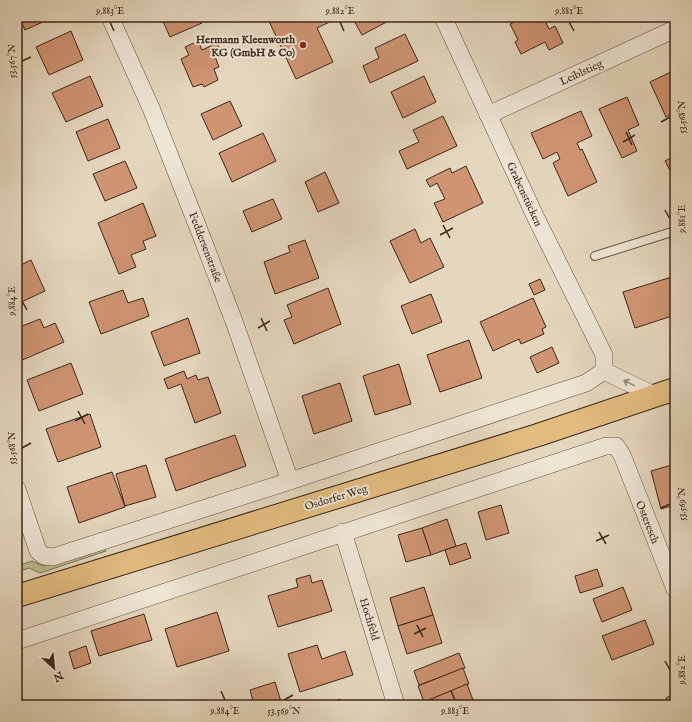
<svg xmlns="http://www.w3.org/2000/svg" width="692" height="722" viewBox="0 0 692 722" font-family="'IM FELL English',serif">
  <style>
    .green { fill: #b8bd8f; stroke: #7b7255 }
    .building { fill: #cf9472; stroke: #3e271b }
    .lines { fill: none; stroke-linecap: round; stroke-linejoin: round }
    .lane-casing { stroke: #685344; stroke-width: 10 }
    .street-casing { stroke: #685344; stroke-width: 18 }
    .primary-casing { stroke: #3e271b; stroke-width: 24 }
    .lane { stroke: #eee5d5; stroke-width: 8 }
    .street { stroke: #eee5d5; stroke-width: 17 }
    .primary { stroke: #e2bc7f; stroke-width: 22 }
    .oneway { stroke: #968678 }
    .ticks { fill: none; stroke: #3e271b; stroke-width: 1.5 }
    .poi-dot { fill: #8f2418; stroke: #eee5d5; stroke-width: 1.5 }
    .labels { text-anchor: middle; stroke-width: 4; stroke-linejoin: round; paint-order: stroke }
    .poi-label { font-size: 11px; font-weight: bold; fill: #3e271b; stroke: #eee5d5; text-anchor: end }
    .street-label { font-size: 11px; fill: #3e271b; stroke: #eee5d5 }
    .neatline { fill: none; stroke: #3e271b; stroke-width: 1.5 }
    .ticks-label { font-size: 10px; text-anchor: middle; fill: #3e271b }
  </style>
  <rect width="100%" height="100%" fill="#e5d7be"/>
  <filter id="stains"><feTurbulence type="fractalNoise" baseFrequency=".005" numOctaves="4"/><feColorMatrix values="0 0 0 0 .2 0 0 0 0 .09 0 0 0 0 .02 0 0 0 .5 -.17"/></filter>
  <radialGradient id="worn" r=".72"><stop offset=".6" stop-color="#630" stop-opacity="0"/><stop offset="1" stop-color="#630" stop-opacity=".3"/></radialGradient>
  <polygon class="green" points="104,546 106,551 40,573 29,568 17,572 17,566 32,561 43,566"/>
  <g class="building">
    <polygon points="19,17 54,17 25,30"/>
    <polygon points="161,17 199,17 202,23 170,37"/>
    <polygon points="267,17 340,17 317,28 333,62 296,79"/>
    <polygon points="352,17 396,17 362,35"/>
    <polygon points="525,17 530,17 531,19 534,17 543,17 549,29 555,26 563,43 549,50 545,42 521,54 515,42 518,40 510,24"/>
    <polygon points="586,17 598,17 588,22"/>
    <polygon points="71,31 83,60 49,75 36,47"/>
    <polygon points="405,34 418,61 370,83 363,66 379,58 375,48"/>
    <polygon points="198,41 202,50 217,43 221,52 214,54 219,67 214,69 218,80 204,87 202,84 193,87 181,59 189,55 185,47"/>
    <polygon points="675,70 675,112 666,117 650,82"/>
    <polygon points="90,76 103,106 66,122 52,93"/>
    <polygon points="424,76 436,102 403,118 391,92"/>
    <polygon points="627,97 639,125 628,130 637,151 622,158 599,109"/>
    <polygon points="230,101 242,126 213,140 201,114"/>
    <polygon points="581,111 592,136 577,143 580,150 582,149 597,182 568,196 553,163 560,159 557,152 543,159 531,133"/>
    <polygon points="443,116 457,146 407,169 399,151 419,142 413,130"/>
    <polygon points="108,119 120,148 88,161 76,132"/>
    <polygon points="263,133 276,161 232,182 219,153"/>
    <polygon points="675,156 675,180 665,161"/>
    <polygon points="125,161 137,188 105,201 93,174"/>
    <polygon points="466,166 483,203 443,222 434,203 445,199 437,183 430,187 426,180 450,168 452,173"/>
    <polygon points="325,172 339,203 318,212 305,182"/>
    <polygon points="273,199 282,219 252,232 243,211"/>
    <polygon points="143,203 156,236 143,241 146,249 131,255 136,267 119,274 98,223"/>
    <polygon points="415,229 421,243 430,238 444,267 410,283 390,241"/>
    <polygon points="305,240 319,278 275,294 264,262 290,252 288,246"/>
    <polygon points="31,260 45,291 17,304 17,267"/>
    <polygon points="675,276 675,315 635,328 623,292"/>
    <polygon points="540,279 545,290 534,295 529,284"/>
    <polygon points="328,288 341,324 294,344 284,320 292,317 287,305"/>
    <polygon points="123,290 128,303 143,298 149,316 101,334 89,302"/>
    <polygon points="431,294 442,322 412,334 401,306"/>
    <polygon points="533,298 546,327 542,329 544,334 521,344 519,339 493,351 480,322"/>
    <polygon points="188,318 200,353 164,366 151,332"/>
    <polygon points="40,319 44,328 55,323 64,342 20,361 17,355 17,328"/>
    <polygon points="469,340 482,378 440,392 427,355"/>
    <polygon points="552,347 559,363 537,373 530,357"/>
    <polygon points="71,363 83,394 39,411 27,380"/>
    <polygon points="399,364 411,404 375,415 363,376"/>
    <polygon points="184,371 187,379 196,375 198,380 208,377 221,413 195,423 181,384 168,389 164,379"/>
    <polygon points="340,383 352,421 314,434 302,396"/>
    <polygon points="90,414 101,447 58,462 46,429"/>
    <polygon points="235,435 246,466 176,491 165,459"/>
    <polygon points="675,464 675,505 661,509 651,471"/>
    <polygon points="146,465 156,497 125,506 116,474"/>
    <polygon points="112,472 125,507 79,523 67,487"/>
    <polygon points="501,505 509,533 486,540 478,512"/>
    <polygon points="447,519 456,546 431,555 422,528"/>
    <polygon points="422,528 431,555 406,562 398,535"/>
    <polygon points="466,543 471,558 450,565 445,550"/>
    <polygon points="597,569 603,586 580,593 575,576"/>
    <polygon points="310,575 312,583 322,580 332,611 278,627 268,596 298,587 296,579"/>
    <polygon points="424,587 433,615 398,626 390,598"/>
    <polygon points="623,587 632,610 602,622 593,599"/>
    <polygon points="217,612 229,651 177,667 165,629"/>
    <polygon points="144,614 152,640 99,656 91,631"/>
    <polygon points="433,615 442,643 407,654 398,626"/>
    <polygon points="645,620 654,644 612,660 602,636"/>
    <polygon points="317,645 322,659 345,651 353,675 300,692 288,654"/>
    <polygon points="86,646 91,663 74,669 69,652"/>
    <polygon points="459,653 465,668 419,685 414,671"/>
    <polygon points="463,668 469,684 424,702 418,686"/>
    <polygon points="17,680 24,705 17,705"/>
    <polygon points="275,682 282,705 254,705 250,690"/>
    <polygon points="467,684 473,700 472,700 460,705 423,705 422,702 424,702"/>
    <polygon points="675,693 675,705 669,705 666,698"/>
    <polygon points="340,699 342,705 323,705 333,702"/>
    <polygon points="472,700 474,705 460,705"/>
  </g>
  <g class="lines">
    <g class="lane-casing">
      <polyline id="lane" points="595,256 675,231"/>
    </g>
    <g class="street-casing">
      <g id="street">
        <polyline points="110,17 151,108 201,235 235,324 290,481"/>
        <polyline points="443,17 536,218 604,355 604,371"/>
        <polyline points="488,115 675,29"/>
        <polyline points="604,371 654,395"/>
        <polyline points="17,489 38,551 44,556 53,557 290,481 586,383 604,371"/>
        <polyline points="343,532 396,705"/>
        <polyline points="17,641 606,446 616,446 622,455 675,589"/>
      </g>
    </g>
    <g class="primary-casing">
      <polyline id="primary" points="17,596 538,435 675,389"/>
    </g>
    <use href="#lane" class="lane"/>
    <use href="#street" class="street"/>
    <use href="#primary" class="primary"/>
  </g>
  <defs><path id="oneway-shaft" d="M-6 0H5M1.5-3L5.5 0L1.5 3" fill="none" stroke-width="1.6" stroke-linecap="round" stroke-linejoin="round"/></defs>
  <use class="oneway" href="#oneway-shaft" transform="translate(629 383) rotate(-154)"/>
  <path class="ticks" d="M 110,22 L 114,31M 340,22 L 344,31M 569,22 L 574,31M 22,61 L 31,57M 661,122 L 670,117M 626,132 L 632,145M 623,142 L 635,135M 665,210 L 670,219M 443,225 L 450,238M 440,235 L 453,228M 22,301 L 27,310M 261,318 L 267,331M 258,328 L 270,321M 78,411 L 85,424M 75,421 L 88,414M 22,448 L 31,443M 661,508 L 670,504M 599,532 L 606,544M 596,541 L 609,535M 417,625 L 423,637M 414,634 L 426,628M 665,661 L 670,670M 221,691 L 225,700M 451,691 L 455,700M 284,700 L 293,695"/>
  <circle class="poi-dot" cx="303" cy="45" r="4"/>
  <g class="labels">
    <g class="poi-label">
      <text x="295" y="43">Hermann Kleenworth<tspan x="295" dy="13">KG (GmbH &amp; Co)</tspan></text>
    </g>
    <g class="street-label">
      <text transform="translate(581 72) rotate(-25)" y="4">Leiblstieg</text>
      <text transform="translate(525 194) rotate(65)" y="4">Grabenstücken</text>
      <text transform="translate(206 247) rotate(69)" y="4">Feddersenstraße</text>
      <text transform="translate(336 497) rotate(-17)" y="4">Osdorfer Weg</text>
      <text transform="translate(648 522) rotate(68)" y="4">Osteresch</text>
      <text transform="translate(370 619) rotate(73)" y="4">Hochfeld</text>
    </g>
  </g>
  <rect width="692" height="722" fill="none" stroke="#e5d7be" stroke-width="44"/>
  <g transform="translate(54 668) rotate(153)" stroke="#eee5d5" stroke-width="3" paint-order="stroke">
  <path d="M0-3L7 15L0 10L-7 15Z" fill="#3e271b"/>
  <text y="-6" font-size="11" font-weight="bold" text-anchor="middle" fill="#3e271b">N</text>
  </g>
  <rect x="22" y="22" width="648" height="678" class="neatline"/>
  <g class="ticks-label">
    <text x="110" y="14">9.883°E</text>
    <text x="340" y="14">9.882°E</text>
    <text x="569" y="14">9.881°E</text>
    <text transform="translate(11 61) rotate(-90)" y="4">53.567°N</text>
    <text transform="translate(681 117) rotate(-90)" y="4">53.568°N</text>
    <text transform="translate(681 219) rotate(-90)" y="4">9.881°E</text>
    <text transform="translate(11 301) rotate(-90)" y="4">9.884°E</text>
    <text transform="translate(11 448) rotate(-90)" y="4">53.568°N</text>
    <text transform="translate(681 504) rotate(-90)" y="4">53.569°N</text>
    <text transform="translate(681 670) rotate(-90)" y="4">9.882°E</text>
    <text x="225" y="714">9.884°E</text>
    <text x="284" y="714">53.569°N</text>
    <text x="455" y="714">9.883°E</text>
  </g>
  <rect width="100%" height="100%" filter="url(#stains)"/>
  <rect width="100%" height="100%" fill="url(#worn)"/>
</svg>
